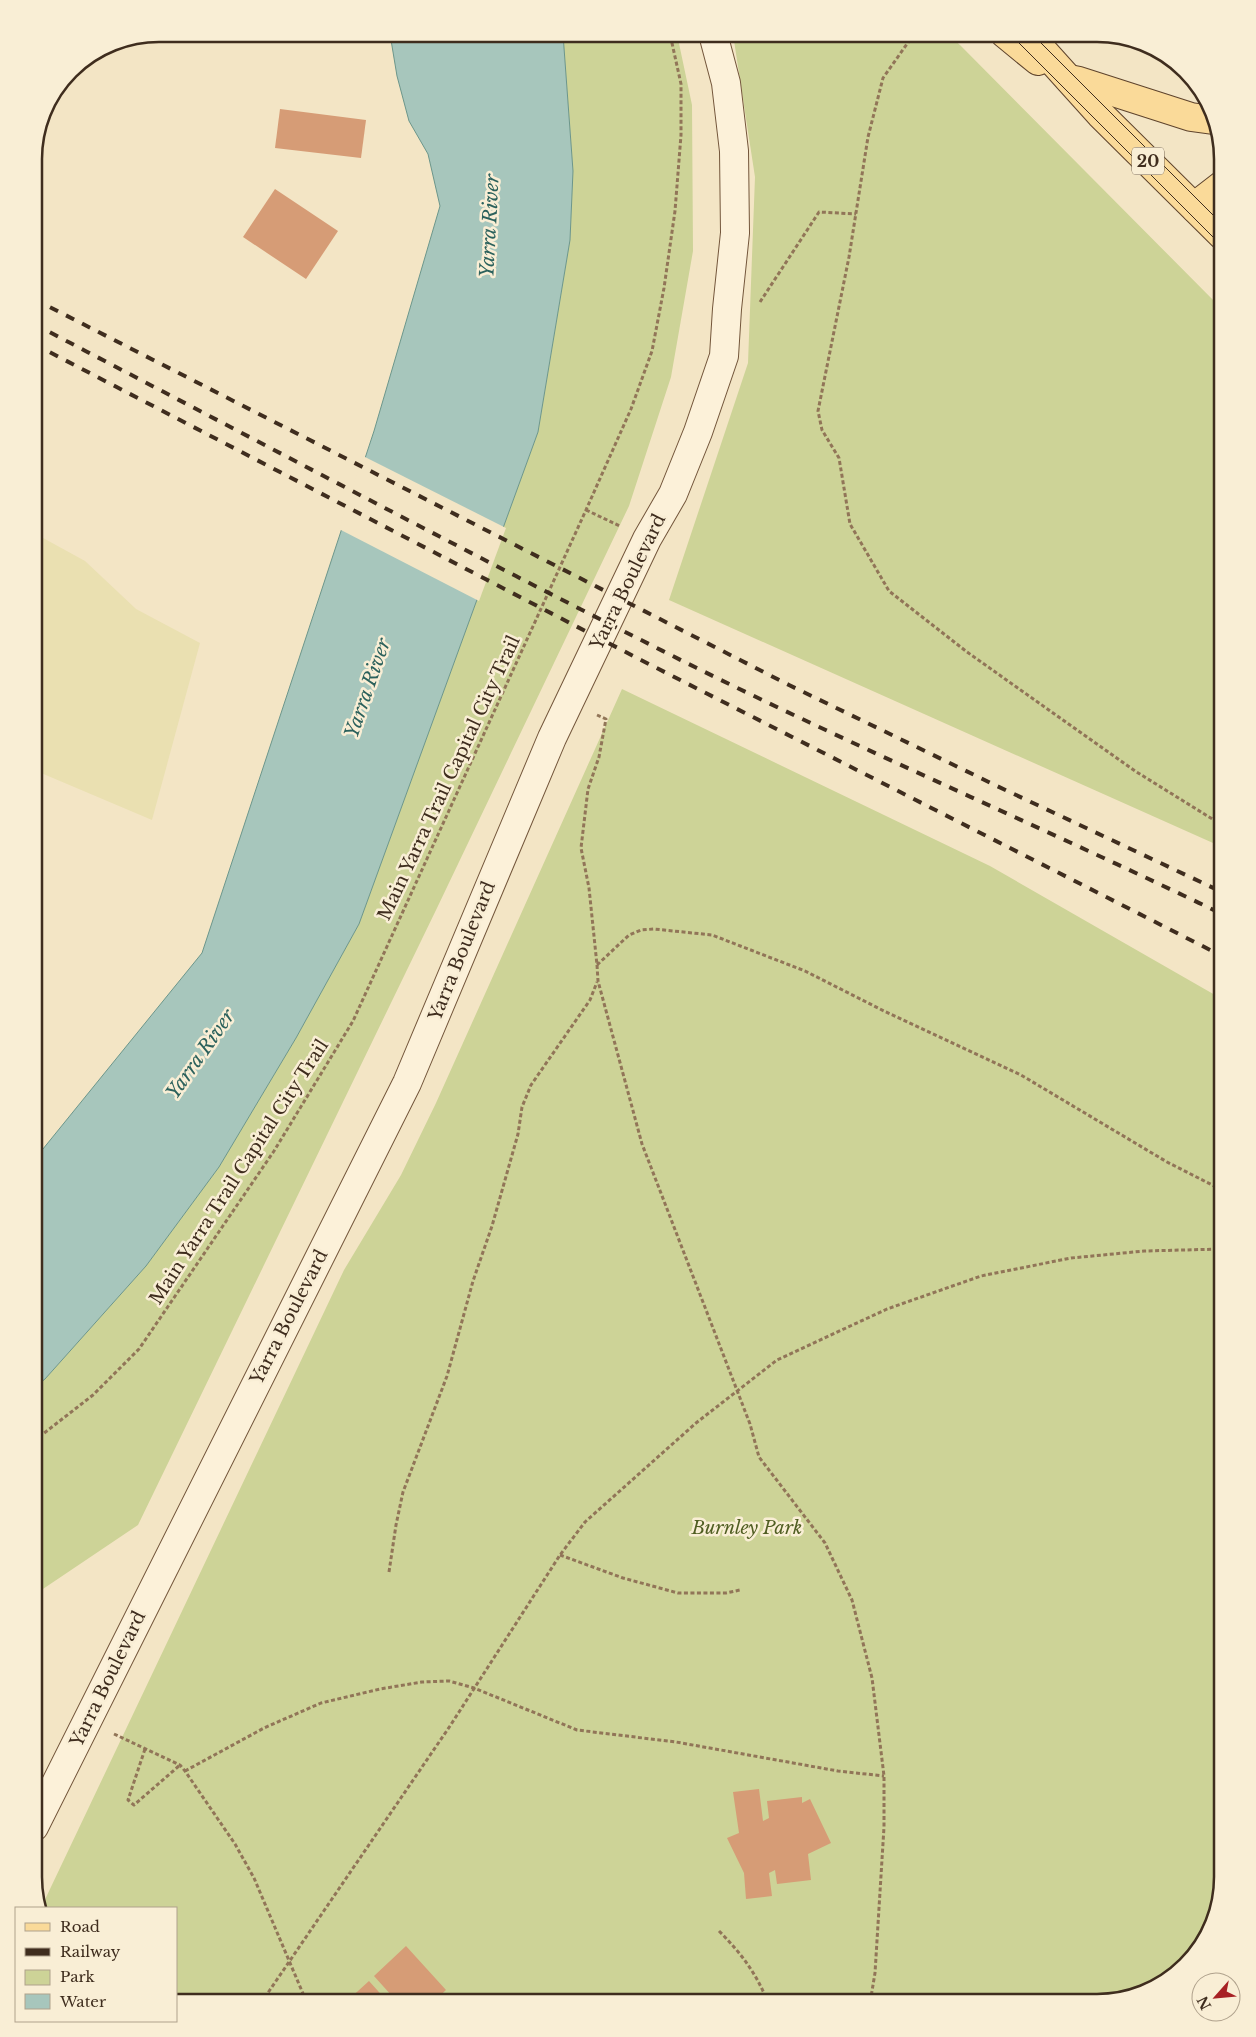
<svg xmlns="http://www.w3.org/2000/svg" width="1256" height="2037" viewBox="0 0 1256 2037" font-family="'Libre Baskerville',serif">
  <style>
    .farmland { fill: #eae0b1 }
    .green { fill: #cdd397 }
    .water { fill: #a7c6bc; stroke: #6c968b }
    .pier { fill: #f3e5c5 }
    .building { fill: #d69c76 }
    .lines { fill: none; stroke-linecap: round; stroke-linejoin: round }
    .secondary-casing { stroke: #73563b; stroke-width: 30 }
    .primary-casing { stroke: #5e432c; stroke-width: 30 }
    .path { stroke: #917558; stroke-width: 3; stroke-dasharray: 4 2.5; stroke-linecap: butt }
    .secondary { stroke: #fcf1d9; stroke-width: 28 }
    .primary { stroke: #fada99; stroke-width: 28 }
    .tram { stroke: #3f2d1e; stroke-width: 1 }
    .rail { stroke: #3f2d1e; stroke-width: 4; stroke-dasharray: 9 9; stroke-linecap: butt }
    .labels { text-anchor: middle; stroke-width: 5; stroke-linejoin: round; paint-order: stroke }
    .shield { fill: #f9eed5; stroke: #776755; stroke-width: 1 }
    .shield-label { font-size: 16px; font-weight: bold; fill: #3f2d1e }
    .street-label { font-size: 18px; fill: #3f2d1e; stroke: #f9eed5 }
    .park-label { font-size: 18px; font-style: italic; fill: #505e22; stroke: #f9eed5 }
    .water-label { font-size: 19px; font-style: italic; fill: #2b615c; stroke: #f9eed5 }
    .rim { fill: none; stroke: #3f2d1e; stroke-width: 2.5 }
  </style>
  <rect width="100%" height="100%" fill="#f3e5c5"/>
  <polygon class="farmland" points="34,533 85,561 136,609 200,643 152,820 34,770"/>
  <g class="green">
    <polygon points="563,34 677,34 692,105 693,251 671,377 629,506 437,908 138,1525 34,1595 34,1388 45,1379 146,1266 219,1167 296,1038 359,924 538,432 570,240 573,171"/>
    <polygon points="733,34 948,34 960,45 1222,309 1222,847 669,600 748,363 755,177"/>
    <polygon points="622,689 990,866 1222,999 1222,1878 1201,1947 1152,1990 1096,2003 176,2003 176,1908 41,1908 344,1270 401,1175 436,1103"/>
  </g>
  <polygon class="water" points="390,34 563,34 573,171 570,240 538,432 359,924 296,1038 219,1167 146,1266 45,1379 34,1388 34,1160 202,953 374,431 440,206 428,154 409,121 397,76"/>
  <polygon class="pier" points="363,456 506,528 479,601 339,529"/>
  <g class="building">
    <polygon points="280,109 366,120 361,158 275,148"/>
    <polygon points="275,189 338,231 306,279 243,237"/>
    <polygon points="759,1789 763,1821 769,1818 767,1801 802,1797 802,1803 810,1799 831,1843 808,1854 811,1880 777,1884 775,1870 769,1873 772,1896 746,1899 744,1873 727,1838 739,1833 733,1792"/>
    <polygon points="406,1946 446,1990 432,2003 348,2003 347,2001 369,1981 387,2001 392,1996 374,1976"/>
  </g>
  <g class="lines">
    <g class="secondary-casing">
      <polyline id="secondary" points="34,1827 407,1083 552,738 647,539 673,494 698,432 724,356 727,309 735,233 734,151 726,83 713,34"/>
    </g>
    <g class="primary-casing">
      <g id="primary">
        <polyline points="1005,34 1038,61"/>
        <polyline points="1028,34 1100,114 1222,235"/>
        <polyline points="1069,79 1079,81 1191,117 1213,120"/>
        <polyline points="1196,209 1200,202 1222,185"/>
      </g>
    </g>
    <g class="path">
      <polyline points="914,34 883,78 868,137 849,257 818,411 822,430 839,458 850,524 889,591 967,652 1135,771 1222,825"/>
      <polyline points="760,302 819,212 856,214"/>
      <polyline points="586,510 620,526"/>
      <polyline points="597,715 606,719 599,757 588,789 581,848 589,888 597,965 629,935 641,930 654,929 712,935 805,971 884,1011 1021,1075 1167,1162 1222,1190"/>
      <polyline points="597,965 598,981 642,1144 750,1424 759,1457 825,1543 852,1600 872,1678 884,1776 884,1827 875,1973 870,2003"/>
      <polyline points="34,1441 93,1395 139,1349 274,1151 353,1021 586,510 631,409 652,351 664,288 675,211 681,135 681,84 670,34"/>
      <polyline points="560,1555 623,1578 678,1593 726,1593 740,1590"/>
      <polyline points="389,1572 396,1525 403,1492 447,1376 473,1281 492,1226 518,1134 522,1107 531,1085 590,1000 597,982"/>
      <polyline points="114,1734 180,1765 185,1771 235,1844 254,1878 307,2003"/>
      <polyline points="145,1749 128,1800 134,1805 180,1765"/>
      <polyline points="185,1771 264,1728 321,1703 380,1689 422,1682 449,1681 474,1688 577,1730 676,1742 838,1771 884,1776"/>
      <path d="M 719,1931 C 741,1953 757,1974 768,2003"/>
      <polyline points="261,2003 450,1726 560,1555 585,1522 696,1423 777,1360 887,1309 981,1276 1071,1258 1144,1251 1222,1249"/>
    </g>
    <use href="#secondary" class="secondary"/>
    <use href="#primary" class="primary"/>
    <g class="tram">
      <polyline points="1010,34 1222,246"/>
      <polyline points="1032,34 1222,224"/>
    </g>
    <g class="rail">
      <polyline points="34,299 789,685 997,786 1222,892"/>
      <path d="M 34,324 C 239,431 443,540 649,644 C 837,740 1032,822 1222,914"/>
      <polyline points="34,344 641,660 1222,956"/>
    </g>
  </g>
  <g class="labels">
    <rect class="shield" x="1132" y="147.5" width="32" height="27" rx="4"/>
    <g class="shield-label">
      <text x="1148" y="167">20</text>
    </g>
    <g class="street-label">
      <text transform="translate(628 582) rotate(-64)" y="6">Yarra Boulevard</text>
      <text transform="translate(449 778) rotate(-65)" y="6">Main Yarra Trail Capital City Trail</text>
      <text transform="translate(462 951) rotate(-68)" y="6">Yarra Boulevard</text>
      <text transform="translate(239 1172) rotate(-57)" y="6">Main Yarra Trail Capital City Trail</text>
      <text transform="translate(289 1317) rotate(-63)" y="6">Yarra Boulevard</text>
      <text transform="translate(108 1679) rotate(-64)" y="6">Yarra Boulevard</text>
    </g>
    <g class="park-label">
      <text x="747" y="1534">Burnley Park</text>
    </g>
    <g class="water-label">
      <text transform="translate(489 226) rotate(-87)" y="7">Yarra River</text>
      <text transform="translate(367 688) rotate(-71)" y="7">Yarra River</text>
      <text transform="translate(200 1054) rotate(-55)" y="7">Yarra River</text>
    </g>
  </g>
  <path d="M0 0H1256V2037H0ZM159 42H1097A117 117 0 0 1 1214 159V1877A117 117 0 0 1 1097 1994H159A117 117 0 0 1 42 1877V159A117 117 0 0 1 159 42Z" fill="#f9eed5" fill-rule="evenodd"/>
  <path class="rim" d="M159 42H1097A117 117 0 0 1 1214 159V1877A117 117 0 0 1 1097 1994H159A117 117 0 0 1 42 1877V159A117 117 0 0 1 159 42Z"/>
  <rect x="15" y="1907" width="162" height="115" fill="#f9eed5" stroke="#afa18c"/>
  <rect x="25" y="1923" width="25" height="8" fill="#fada99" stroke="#afa18c"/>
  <text x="60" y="1932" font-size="15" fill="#3f2d1e">Road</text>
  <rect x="25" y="1948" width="25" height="8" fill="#3f2d1e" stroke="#afa18c"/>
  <text x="60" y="1957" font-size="15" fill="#3f2d1e">Railway</text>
  <rect x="25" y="1970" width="25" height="15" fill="#cdd397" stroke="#afa18c"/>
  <text x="60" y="1982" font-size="15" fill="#3f2d1e">Park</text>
  <rect x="25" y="1994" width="25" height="15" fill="#a7c6bc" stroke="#afa18c"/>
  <text x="60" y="2007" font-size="15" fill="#3f2d1e">Water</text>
  <g transform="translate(1216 1997) rotate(243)"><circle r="24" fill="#f9eed5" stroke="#afa18c"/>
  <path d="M0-4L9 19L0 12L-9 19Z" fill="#a72124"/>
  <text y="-8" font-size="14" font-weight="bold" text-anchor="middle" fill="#3f2d1e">N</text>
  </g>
</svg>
